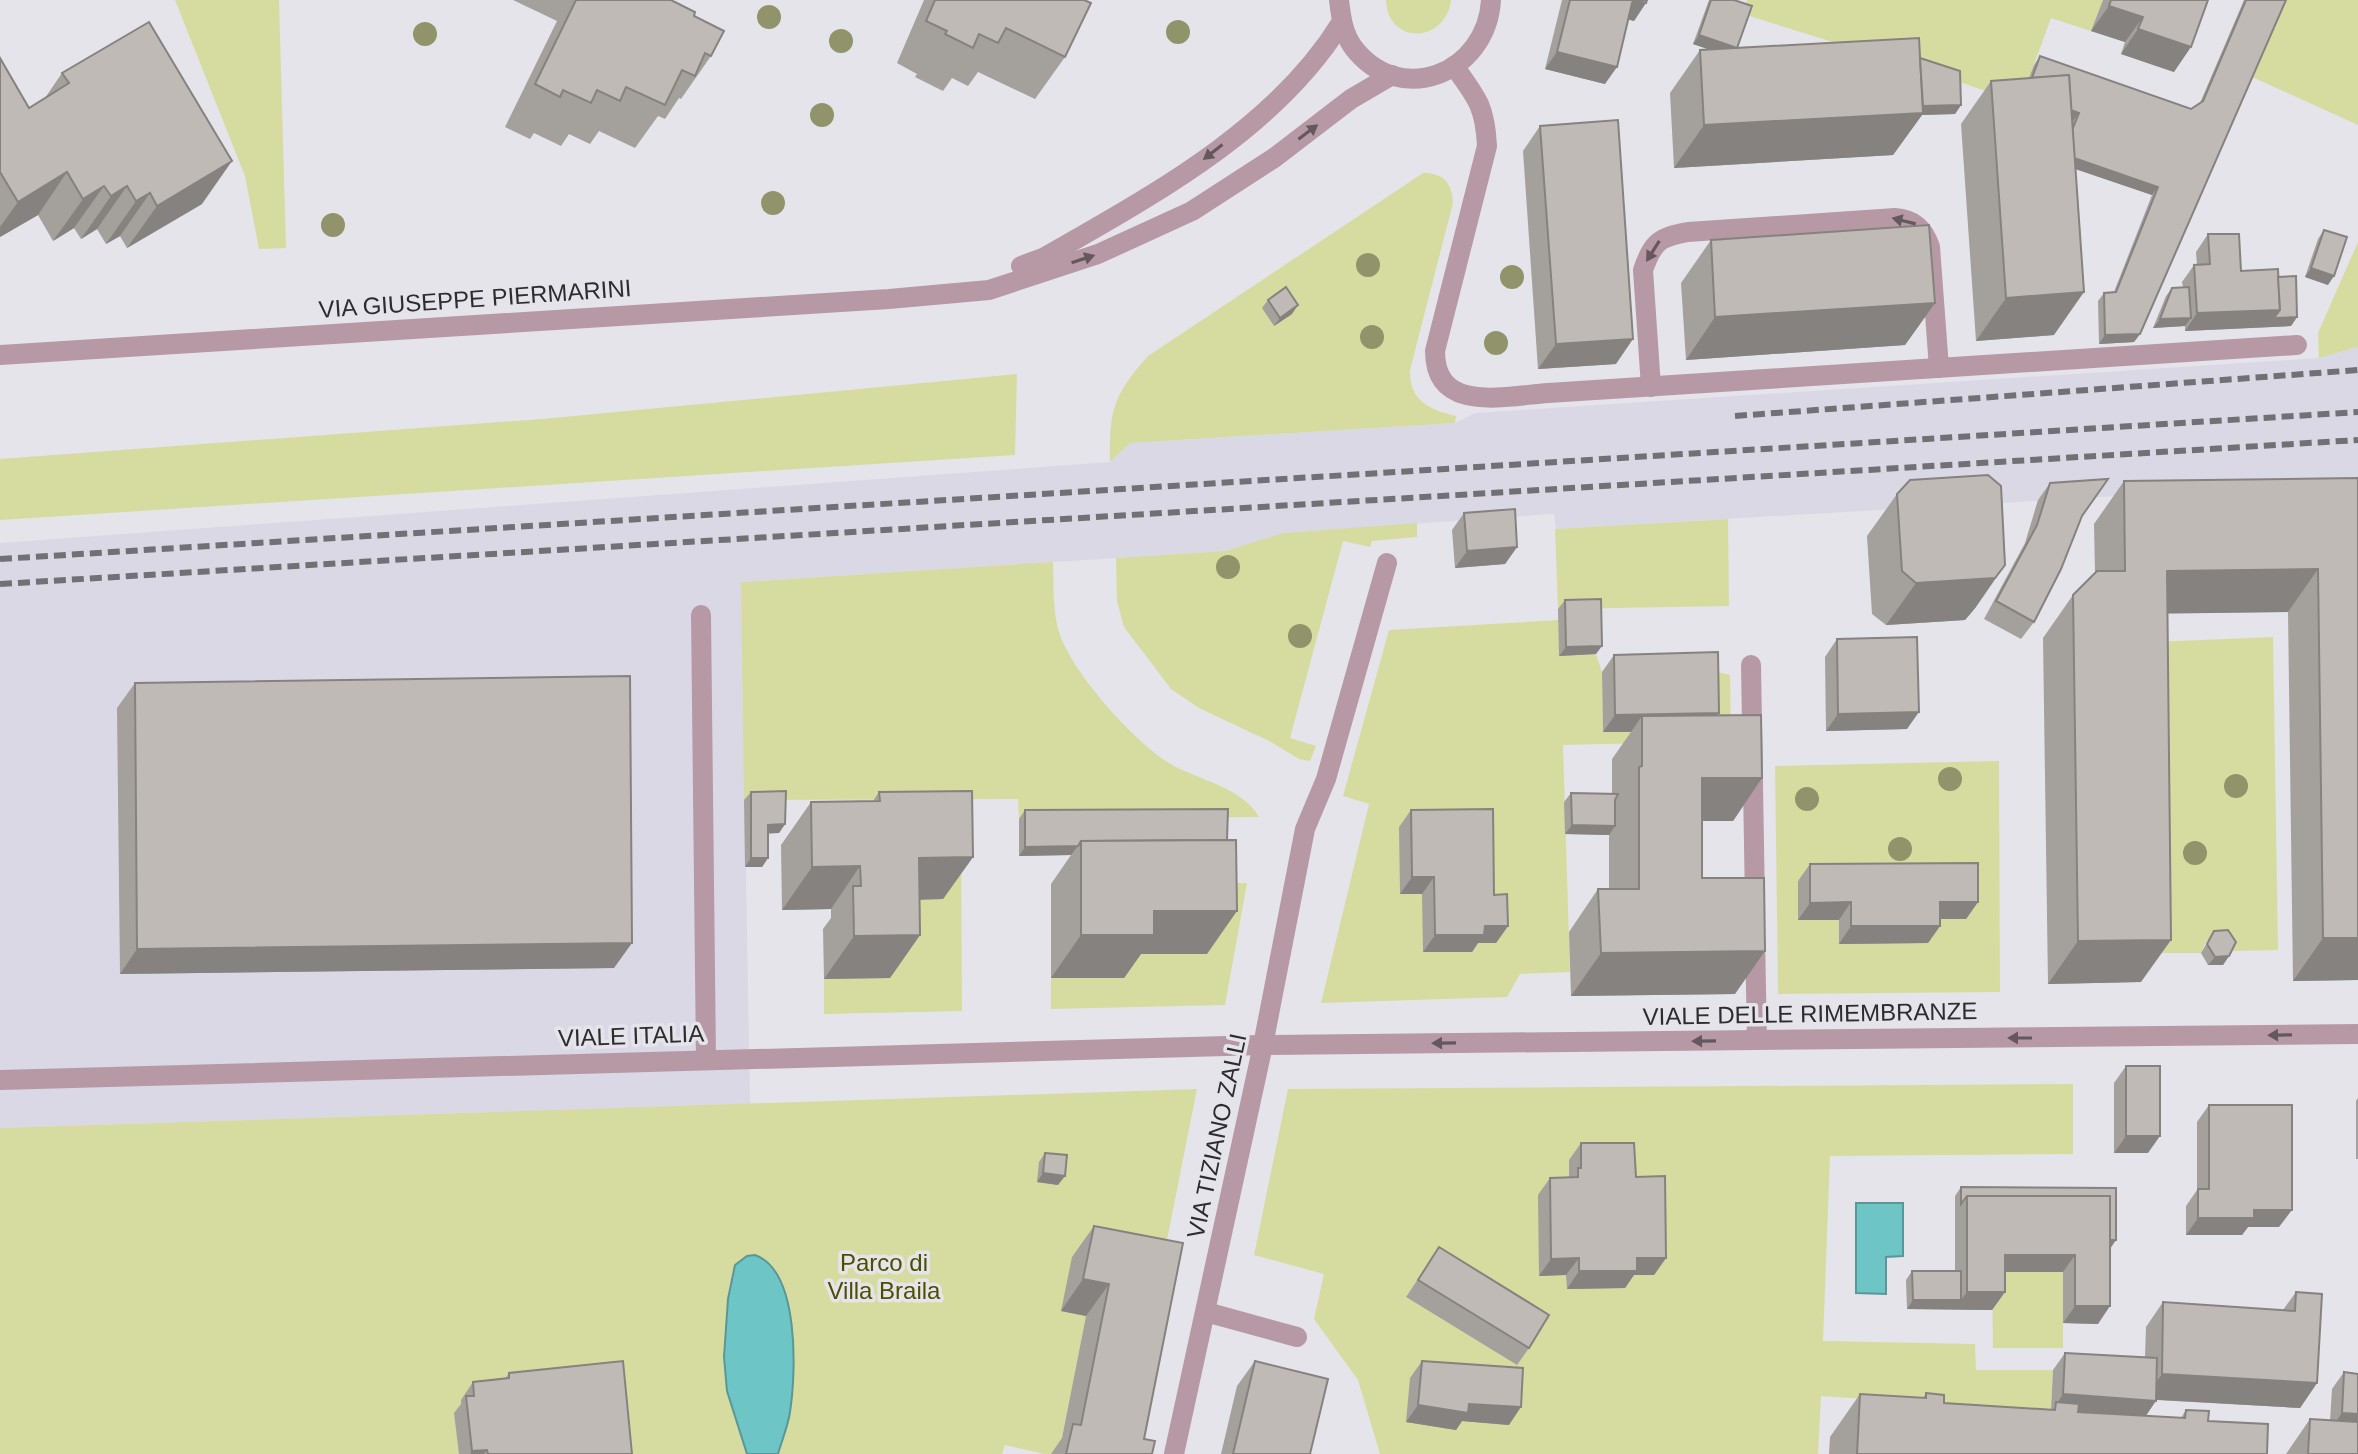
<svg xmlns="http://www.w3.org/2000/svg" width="2358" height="1454" viewBox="0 0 2358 1454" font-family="Helvetica,sans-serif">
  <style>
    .built { fill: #dbd8e6 }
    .green { fill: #d6dc9f; fill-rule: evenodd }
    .water { fill: #6ec5c5; stroke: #5a9798; stroke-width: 2 }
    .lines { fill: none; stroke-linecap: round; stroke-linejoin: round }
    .minor { stroke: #b799a5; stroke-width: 20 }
    .rail { stroke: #717074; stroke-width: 6; stroke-dasharray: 12 6; stroke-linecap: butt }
    .tree { fill: #91936a }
    .wall { fill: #a4a09c }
    .shaded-wall { fill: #86827f }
    .building { fill: #bfbab5; stroke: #86827f; stroke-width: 2 }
    .oneway { fill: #64585e }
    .labels { text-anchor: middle; stroke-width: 7; stroke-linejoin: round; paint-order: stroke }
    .street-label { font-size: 24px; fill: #2d2d2f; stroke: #e6e4eb }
    .park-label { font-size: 24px; fill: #4b5001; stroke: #e6e4eb }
  </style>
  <rect width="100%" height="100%" fill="#e6e4eb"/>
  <polygon class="built" points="2358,347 2358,482 1556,529 1554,514 1283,533 1225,551 741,582 750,1104 0,1128 0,543 1110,462 1130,443 1455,423 1475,413 2319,358"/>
  <g class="green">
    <polygon points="175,0 279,0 286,248 259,249 245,176"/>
    <path d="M 1386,0 L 1451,0 L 1451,1 C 1444,45 1387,44 1386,0 Z"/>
    <polygon points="1747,0 2103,0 2091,31 2051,18 2020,103 1954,80 1743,14"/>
    <polygon points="2284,0 2358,0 2358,125 2250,76"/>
    <path d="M 1423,173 C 1444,173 1452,183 1453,203 L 1410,370 C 1409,401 1430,410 1456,416 L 1455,423 L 1130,443 L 1110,462 C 1109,411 1113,395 1148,356 Z"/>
    <polygon points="2358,242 2358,347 2319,358 2318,333"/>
    <polygon points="1017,374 1015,455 0,520 0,459 542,419"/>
    <polygon points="1728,519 1729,606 1558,609 1555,529"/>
    <polygon points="1417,523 1417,537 1372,541 1370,547 1343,541 1290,738 1316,746 1310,761 1299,759 1269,741 1199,708 1171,689 1124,627 1117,601 1116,558 1225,551 1283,533"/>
    <path d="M 1053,562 C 1054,586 1052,612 1060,635 C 1074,675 1139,748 1176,767 C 1202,780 1245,790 1259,817 L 1019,819 L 1018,799 L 744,800 L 741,582 Z"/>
    <polygon points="1559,620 1560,656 1596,654 1602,672 1603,732 1706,669 1730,675 1731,741 1563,745 1570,972 1520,974 1507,997 1321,1003 1369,804 1343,796 1389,630"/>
    <polygon points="2273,637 2278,950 2230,951 2207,940 2201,953 2155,953 2153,642"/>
    <polygon points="1999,761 2000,992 1778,994 1775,766"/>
    <polygon points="961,833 962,1011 824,1014 824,979 890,978 889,900"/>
    <polygon points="1206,883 1247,883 1225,1005 1051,1009 1051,978 1124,978 1124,954"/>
    <path d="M 2073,1084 L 2073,1154 L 1830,1156 L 1823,1341 L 1975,1344 L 1976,1370 L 2053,1370 L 2051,1411 L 1821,1396 L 1818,1454 L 1380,1454 L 1358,1380 L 1314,1319 L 1324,1274 L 1254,1255 L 1288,1089 ZM 1569,1185 L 1566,1275 L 1539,1276 ZM 1427,1264 L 1517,1365 L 1406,1297 Z"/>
    <polygon points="1197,1089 1160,1275 1086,1316 1059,1454 1044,1454 1005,1445 1002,1454 0,1454 0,1128"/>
    <polygon points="1992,1272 2063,1272 2063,1348 1993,1348"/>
  </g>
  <g class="water">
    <polygon points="1856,1203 1903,1203 1903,1256 1886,1257 1886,1294 1856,1293"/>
    <path d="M 755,1255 C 800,1271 796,1373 790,1412 C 788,1426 782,1440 778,1454 L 747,1454 L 727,1391 L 724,1357 L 728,1299 L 735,1265 L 747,1256 Z"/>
  </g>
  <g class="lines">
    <g class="minor">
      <path d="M 1339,0 C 1341,17 1343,33 1353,47 C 1400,109 1487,73 1491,0"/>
      <path d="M 1454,66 C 1477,98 1485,106 1487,146 L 1435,351 C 1435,414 1505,396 1548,393 L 2297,345"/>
      <path d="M 1021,266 L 1045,257 C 1151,196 1275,130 1341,23"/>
      <polyline points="0,355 889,299 989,290 1098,254 1192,211 1274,158 1351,99 1392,75"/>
      <path d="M 1651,387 L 1643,270 C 1653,242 1659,237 1688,232 L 1895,218 C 1914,219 1924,229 1930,247 L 1939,368"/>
      <polyline points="701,615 706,1060"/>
      <polyline points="1751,665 1755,904"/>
      <polyline points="1755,936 1757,1040"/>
      <polyline points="0,1080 1263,1045 2358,1034"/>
      <polyline points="1206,1312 1297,1337"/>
      <polyline points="1174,1454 1263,1045 1305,829 1326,779 1387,563"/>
    </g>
    <g class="rail">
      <polyline points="1735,416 2358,370"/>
      <polyline points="0,559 2358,412"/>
      <polyline points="0,584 2358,440"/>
    </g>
  </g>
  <g class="tree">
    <circle cx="769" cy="17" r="12"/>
    <circle cx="1178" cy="32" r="12"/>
    <circle cx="425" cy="34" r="12"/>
    <circle cx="841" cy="41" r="12"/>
    <circle cx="822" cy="115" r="12"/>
    <circle cx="773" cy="203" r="12"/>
    <circle cx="333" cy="225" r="12"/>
    <circle cx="1368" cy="265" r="12"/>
    <circle cx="1512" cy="277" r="12"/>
    <circle cx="1372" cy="337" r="12"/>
    <circle cx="1496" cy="343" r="12"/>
    <circle cx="1228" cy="567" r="12"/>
    <circle cx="1300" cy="636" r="12"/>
    <circle cx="1950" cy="779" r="12"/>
    <circle cx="2236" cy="786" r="12"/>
    <circle cx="1807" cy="799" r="12"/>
    <circle cx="1900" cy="849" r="12"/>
    <circle cx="2195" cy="853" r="12"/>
  </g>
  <g class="wall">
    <polygon points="513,0 671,0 694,16 711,56 681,99 679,98 665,119 658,116 635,148 599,131 590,144 569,134 561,146 534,133 530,139 505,127 557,21"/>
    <polygon points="924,0 1084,0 1065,57 1035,99 978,72 968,86 952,78 943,91 915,77 917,74 897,63"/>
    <polygon points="1562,0 1647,0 1634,21 1628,19 1605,84 1545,69"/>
    <polygon points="1709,0 1734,0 1738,48 1920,58 1961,105 1955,114 1922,115 1893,155 1674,168 1670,93 1700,50 1708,49 1693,44"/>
    <polygon points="2103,0 2208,0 2174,72 2121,54 2125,42 2091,31"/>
    <polygon points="2244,0 2286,0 2140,334 2134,342 2099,344 2098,301 2104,293 2114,292 2152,195 2075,169 2054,335 1976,341 1961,124 1991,81 2029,78 2034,65 2040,56 2191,109 2200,103"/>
    <polygon points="0,58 29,108 45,98 62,73 202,204 127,248 120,236 106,244 97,229 81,239 74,228 53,241 38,215 0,237"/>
    <polygon points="1540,126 1616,364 1538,369 1523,151"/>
    <polygon points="2324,230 2328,285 2305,277 2318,239"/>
    <polygon points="2208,234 2241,271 2278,277 2297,317 2291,326 2185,331 2185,326 2153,328 2166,296 2172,288 2183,287 2182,282 2194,265 2197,265 2196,252"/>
    <polygon points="1711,240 1935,303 1905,345 1686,360 1681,283"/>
    <polygon points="1268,300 1292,314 1274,326 1262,308"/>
    <polygon points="2358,478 2358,980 2293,981 2288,612 2167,613 2141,982 2048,984 2043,638 2073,595 2095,574 2094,524 2124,481"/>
    <polygon points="2050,483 2081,517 2034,622 2021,639 1984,619 2025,543 2038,500"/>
    <polygon points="1897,494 1976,607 1965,620 1886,625 1872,614 1867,536"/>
    <polygon points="1464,513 1517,547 1505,564 1455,568 1452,530"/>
    <polygon points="1565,600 1596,654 1559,656 1558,609"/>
    <polygon points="1837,639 1907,729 1826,731 1825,657"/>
    <polygon points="1614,655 1717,715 1762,778 1733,821 1702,821 1702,878 1735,994 1571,996 1569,932 1598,889 1609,889 1609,835 1565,834 1564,802 1571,793 1612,793 1612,759 1631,732 1603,732 1602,672"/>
    <polygon points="135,683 614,968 120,974 117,708"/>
    <polygon points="751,792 785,824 779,833 768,833 768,858 762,867 745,867 744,800"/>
    <polygon points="879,792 973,857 943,899 919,900 920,935 890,978 824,979 823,929 831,918 831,909 782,910 781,845 811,802 873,801"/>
    <polygon points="1228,809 1207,954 1141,954 1124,978 1051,978 1051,884 1071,855 1019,856 1019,819 1025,810"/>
    <polygon points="1411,810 1494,895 1508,926 1496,943 1478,943 1472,952 1423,952 1422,894 1400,894 1399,827"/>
    <polygon points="1810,864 1978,902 1966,919 1940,919 1940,926 1928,943 1839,944 1839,920 1798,920 1798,881"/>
    <polygon points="2214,931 2229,956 2223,965 2208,965 2201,953"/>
    <polygon points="2126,1066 2148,1153 2114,1153 2114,1083"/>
    <polygon points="2358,1098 2358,1159 2356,1159 2356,1101"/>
    <polygon points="2209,1105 2279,1227 2248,1227 2242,1235 2186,1235 2186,1206 2197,1190 2197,1122"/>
    <polygon points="1581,1143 1636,1177 1666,1258 1654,1275 1634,1275 1625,1288 1567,1289 1566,1275 1539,1276 1538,1195 1550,1178 1569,1177 1569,1160"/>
    <polygon points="1045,1153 1058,1185 1037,1182 1039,1162"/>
    <polygon points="1961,1187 2110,1249 2098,1324 2063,1323 2063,1272 2005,1272 2005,1292 1992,1310 1907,1309 1906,1280 1912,1271 1955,1271 1955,1196"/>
    <polygon points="1094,1226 1144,1439 1152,1454 1051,1454 1062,1438 1086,1316 1061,1311 1072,1257"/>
    <polygon points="1439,1247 1529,1348 1517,1365 1406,1297"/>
    <polygon points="2296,1292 2317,1383 2300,1408 2156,1400 2146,1416 2181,1418 2186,1410 2267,1454 1829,1454 1830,1437 1860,1394 1923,1398 1926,1393 1944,1403 2051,1410 2053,1370 2065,1353 2145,1357 2146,1327 2163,1302 2283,1310"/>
    <polygon points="1255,1361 1310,1454 1221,1454 1237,1386"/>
    <polygon points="1422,1361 1509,1425 1462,1421 1456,1430 1406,1422 1410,1378"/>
    <polygon points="2344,1372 2358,1454 2286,1454 2310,1419 2330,1421 2332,1389"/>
    <polygon points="509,1373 632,1454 459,1454 454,1413 461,1404 461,1400 473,1382 505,1379"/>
  </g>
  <g class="shaded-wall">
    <polygon points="1634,0 1646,3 1634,21 1622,18"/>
    <polygon points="2109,6 2143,17 2125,42 2091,31"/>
    <polygon points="2138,29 2191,47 2174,72 2121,54"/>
    <polygon points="1699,35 1737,48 1731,57 1693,44"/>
    <polygon points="1557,52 1617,67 1605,84 1545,69"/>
    <polygon points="2026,94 2079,113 2073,121 2020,103"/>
    <polygon points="1961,105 1955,114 1922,115 1893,155 1674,168 1704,125 1918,106"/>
    <polygon points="2064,154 2158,187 2152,195 2058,163"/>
    <polygon points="232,161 202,204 127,248 157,206"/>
    <polygon points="67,172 38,215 0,237 0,227 18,202"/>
    <polygon points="104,186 74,228 53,241 83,199"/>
    <polygon points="127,186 97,229 81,239 111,196"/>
    <polygon points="150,193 120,236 106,244 136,201"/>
    <polygon points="2311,268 2334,276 2328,285 2305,277"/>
    <polygon points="2084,292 2054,335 1976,341 2006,298"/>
    <polygon points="1935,303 1905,345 1686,360 1715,317"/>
    <polygon points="1298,305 1292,314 1274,326 1280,318"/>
    <polygon points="2280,310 2297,317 2291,326 2185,331 2197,313"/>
    <polygon points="2191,318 2185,326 2153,328 2160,319"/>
    <polygon points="2140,334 2134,342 2099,344 2105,335"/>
    <polygon points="1633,339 1616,364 1538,369 1556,344"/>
    <polygon points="1517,547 1505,564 1455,568 1467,551"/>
    <polygon points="2005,565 1976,607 1965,620 1886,625 1916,583"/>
    <polygon points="2318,569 2288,612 2137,614 2167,571"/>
    <polygon points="1602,646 1596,654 1559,656 1566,647"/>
    <polygon points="1919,712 1907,729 1826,731 1838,714"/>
    <polygon points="1719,713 1707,730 1642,716 1631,732 1603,732 1615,715"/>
    <polygon points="1702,778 1762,778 1733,821 1672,821"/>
    <polygon points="785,824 779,833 761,834 768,825"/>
    <polygon points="1572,825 1615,826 1609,835 1565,834"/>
    <polygon points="1078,846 1071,855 1019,856 1025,847"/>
    <polygon points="973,857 943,899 889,900 919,858"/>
    <polygon points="751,858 768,858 762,867 745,867"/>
    <polygon points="860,866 831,909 782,910 812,867"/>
    <polygon points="1412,877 1434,877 1422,894 1400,894"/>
    <polygon points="1851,902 1839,920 1798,920 1810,903"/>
    <polygon points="1940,902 1978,902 1966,919 1927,919"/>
    <polygon points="1154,911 1237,911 1207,954 1141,954 1124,978 1051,978 1081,935"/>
    <polygon points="1485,926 1508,926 1496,943 1478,943 1472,952 1423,952 1435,935"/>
    <polygon points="1851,926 1940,926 1928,943 1839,944"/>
    <polygon points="920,935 890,978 824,979 854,936"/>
    <polygon points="2323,938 2358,938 2358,980 2293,981"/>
    <polygon points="2171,940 2141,982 2048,984 2078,941"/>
    <polygon points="632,943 614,968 120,974 137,949"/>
    <polygon points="1765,951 1735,994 1571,996 1601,953"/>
    <polygon points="2229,956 2223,965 2208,965 2215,957"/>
    <polygon points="2126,1136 2160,1136 2148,1153 2114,1153"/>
    <polygon points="1043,1173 1065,1176 1058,1185 1037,1182"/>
    <polygon points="2254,1210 2292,1210 2279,1227 2248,1227 2242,1235 2186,1235 2198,1218"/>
    <polygon points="2104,1240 2116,1240 2110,1249"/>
    <polygon points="2005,1255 2075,1255 2063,1272 1992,1272"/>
    <polygon points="1579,1258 1566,1275 1539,1276 1551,1259"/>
    <polygon points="1637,1258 1666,1258 1654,1275 1634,1275 1625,1288 1567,1289 1579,1271"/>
    <polygon points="1083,1279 1109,1284 1086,1316 1061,1311"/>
    <polygon points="1967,1292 2005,1292 1992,1310 1907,1309 1913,1300 1961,1300"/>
    <polygon points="2075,1306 2110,1306 2098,1324 2063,1323"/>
    <polygon points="2162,1374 2317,1383 2300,1408 2144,1399"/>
    <polygon points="2063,1394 2156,1401 2144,1418 2055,1410 2056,1405"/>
    <polygon points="1469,1404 1521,1407 1509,1425 1462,1421 1456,1430 1406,1422 1418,1405"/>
    <polygon points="2342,1413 2358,1414 2358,1432 2330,1430"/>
    <polygon points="487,1450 484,1454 470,1454 472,1451"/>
  </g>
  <g class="building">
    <polygon points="576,0 671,0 695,12 694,16 724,31 711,56 705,53 695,76 682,70 665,105 626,87 620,101 597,90 591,103 563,90 560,97 535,84"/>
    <polygon points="935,0 1084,0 1091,3 1065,57 1006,28 998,43 979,34 973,48 945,34 947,31 926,21"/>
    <polygon points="1570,0 1647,0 1646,3 1634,0 1632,3 1617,67 1557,52"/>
    <polygon points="1711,0 1734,0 1752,6 1737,48 1699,35"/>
    <polygon points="2111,0 2208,0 2191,47 2138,29 2143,17 2109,6"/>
    <polygon points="2246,0 2286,0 2140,334 2105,335 2104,293 2116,292 2158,187 2074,158 2072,130 2079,113 2071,110 2069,75 2032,78 2040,56 2191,109 2203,101"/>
    <polygon points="149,22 232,161 157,206 150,193 136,201 127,186 111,196 104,186 83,199 67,172 18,202 0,172 0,58 29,108 69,83 62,73"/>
    <polygon points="1919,38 1923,113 1704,125 1700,50"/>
    <polygon points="1920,58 1960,71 1961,105 1923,106"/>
    <polygon points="2069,75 2084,292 2006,298 1991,81"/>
    <polygon points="1618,120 1633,339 1556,344 1540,126"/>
    <polygon points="1929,225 1935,303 1715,317 1711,240"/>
    <polygon points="2324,230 2347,237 2334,276 2311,268"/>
    <polygon points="2208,234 2239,234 2241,271 2278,269 2280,310 2197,313 2194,265 2210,264"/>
    <polygon points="2296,276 2297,317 2274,318 2280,310 2278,277"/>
    <polygon points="1286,287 1298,305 1280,318 1268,300"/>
    <polygon points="2189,287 2191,318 2160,319 2172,288"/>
    <polygon points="1988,475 2001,486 2005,565 1995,578 1916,583 1902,571 1897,494 1910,480"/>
    <polygon points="2358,478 2358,938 2323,938 2318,569 2167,571 2171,940 2078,941 2073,595 2097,571 2125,571 2124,481"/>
    <polygon points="2108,479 2082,516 2061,569 2034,622 1996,601 2037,525 2050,483"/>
    <polygon points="1515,509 1517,547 1467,551 1464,513"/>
    <polygon points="1601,599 1602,646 1566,647 1565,600"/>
    <polygon points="1917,637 1919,712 1838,714 1837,639"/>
    <polygon points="1718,652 1719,713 1615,715 1614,655"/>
    <polygon points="630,676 632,943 137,949 135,683"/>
    <polygon points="1761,715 1762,778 1702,778 1702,878 1764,878 1765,951 1601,953 1598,889 1639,889 1639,767 1642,766 1642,716"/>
    <polygon points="786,791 785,824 768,825 768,858 751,858 751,792"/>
    <polygon points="972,791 973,857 919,858 920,935 854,936 853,886 861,886 860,866 812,867 811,802 880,801 879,792"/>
    <polygon points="1571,793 1618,794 1615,800 1615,826 1572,825"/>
    <polygon points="1228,809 1227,840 1081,841 1078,846 1025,847 1025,810"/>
    <polygon points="1493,809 1494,895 1507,894 1508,926 1485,926 1484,935 1435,935 1434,877 1412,877 1411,810"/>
    <polygon points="1236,840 1237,911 1154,911 1154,935 1081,935 1081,841"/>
    <polygon points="1978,863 1978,902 1940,902 1940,926 1851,926 1851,902 1810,903 1810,864"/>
    <polygon points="2228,930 2236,942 2229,956 2215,957 2207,944 2214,931"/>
    <rect x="2126" y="1066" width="34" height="70"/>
    <polygon points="2209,1105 2292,1105 2292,1210 2254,1210 2254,1218 2198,1218 2198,1189 2209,1189"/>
    <polygon points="1581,1143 1634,1143 1636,1177 1665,1176 1666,1258 1637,1258 1637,1271 1579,1271 1579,1258 1551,1259 1550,1178 1578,1177 1578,1168 1581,1168"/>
    <polygon points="1045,1153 1067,1155 1065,1176 1043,1173"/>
    <polygon points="1961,1187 2116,1188 2116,1240 2110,1240 2110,1196 1967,1196 1961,1204"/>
    <polygon points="1967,1196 2110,1196 2110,1306 2075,1306 2075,1255 2005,1255 2005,1292 1967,1292"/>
    <polygon points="1094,1226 1183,1243 1144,1439 1155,1441 1152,1454 1066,1454 1073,1424 1081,1425 1109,1284 1083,1279"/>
    <polygon points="1439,1247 1549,1315 1529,1348 1418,1280"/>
    <polygon points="1912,1271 1961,1271 1961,1300 1913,1300"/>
    <polygon points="2296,1292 2322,1294 2317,1383 2162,1374 2163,1302 2295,1311"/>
    <polygon points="2065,1353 2157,1358 2156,1401 2063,1394"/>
    <polygon points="623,1361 632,1454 488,1454 487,1450 472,1451 466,1396 474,1396 473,1382 509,1378 509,1373"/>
    <polygon points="1255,1361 1328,1379 1310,1454 1233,1454"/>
    <polygon points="1422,1361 1523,1368 1521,1407 1469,1404 1468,1413 1418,1405"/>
    <polygon points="2344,1372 2358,1374 2358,1414 2342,1413"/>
    <polygon points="1926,1393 1944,1395 1944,1403 2055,1410 2056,1402 2079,1404 2078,1412 2185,1418 2186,1410 2209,1411 2208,1421 2268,1424 2267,1454 1857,1454 1860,1394 1926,1398"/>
    <polygon points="2310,1419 2358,1422 2358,1454 2308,1454"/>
  </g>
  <defs><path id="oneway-solid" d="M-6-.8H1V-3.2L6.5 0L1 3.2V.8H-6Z" transform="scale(2)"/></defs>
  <g class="oneway">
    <use href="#oneway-solid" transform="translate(1308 132) rotate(-37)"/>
    <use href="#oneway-solid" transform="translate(1213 152) rotate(142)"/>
    <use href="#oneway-solid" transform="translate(1904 221) rotate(-166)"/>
    <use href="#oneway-solid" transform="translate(1653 251) rotate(122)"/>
    <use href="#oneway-solid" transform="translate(1083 259) rotate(-18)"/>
    <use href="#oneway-solid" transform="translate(2280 1035) rotate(179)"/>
    <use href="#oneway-solid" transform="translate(2020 1038) rotate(180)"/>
    <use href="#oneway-solid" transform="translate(1704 1041) rotate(179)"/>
    <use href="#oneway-solid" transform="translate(1444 1043) rotate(179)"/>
  </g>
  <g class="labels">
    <g class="street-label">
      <text transform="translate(475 299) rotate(-4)" y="8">VIA GIUSEPPE PIERMARINI</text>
      <text transform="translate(1810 1014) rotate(-1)" y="8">VIALE DELLE RIMEMBRANZE</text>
      <text transform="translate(631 1036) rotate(-2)" y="8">VIALE ITALIA</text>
      <text transform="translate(1217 1136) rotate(-78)" y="8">VIA TIZIANO ZALLI</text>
    </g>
    <g class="park-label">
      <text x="884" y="1271">Parco di<tspan x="884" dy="28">Villa Braila</tspan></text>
    </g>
  </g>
</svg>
